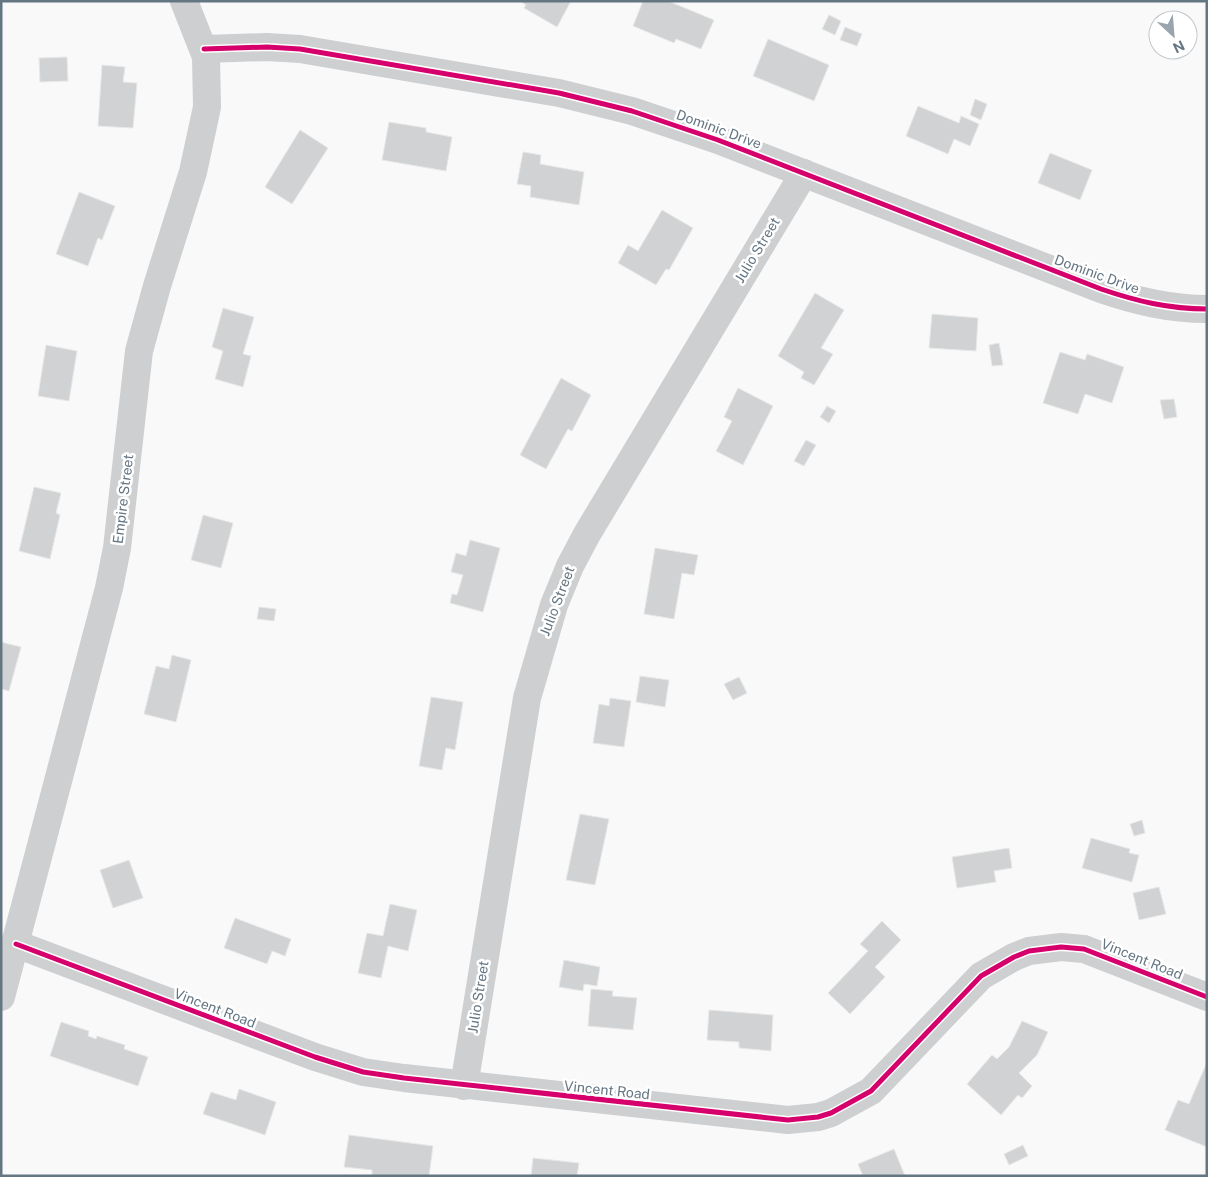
<svg xmlns="http://www.w3.org/2000/svg" width="1208" height="1177" viewBox="0 0 1208 1177" font-family="'Public Sans',sans-serif">
  <style>
    .building { fill: #d0d2d3; stroke: #e8e8e8 }
    .lines { fill: none; stroke-linecap: round; stroke-linejoin: round }
    .minor { stroke: #cecfd0; stroke-width: 28 }
    .cycleway-casing { stroke: #fff; stroke-width: 8 }
    .cycleway { stroke: #d6006c; stroke-width: 5 }
    .labels { text-anchor: middle; stroke-width: 5; stroke-linejoin: round; paint-order: stroke }
    .street-label { font-size: 14px; fill: #657683; stroke: #fff }
  </style>
  <rect width="100%" height="100%" fill="#f9f9f9"/>
  <g class="building">
    <polygon points="520,1 571,1 557,27 524,8 526,5"/>
    <polygon points="643,1 668,1 714,20 701,49 676,39 674,43 633,26"/>
    <polygon points="829,15 841,21 835,35 822,29"/>
    <polygon points="845,27 862,34 857,46 840,40"/>
    <polygon points="768,39 829,65 814,101 753,76"/>
    <polygon points="67,57 68,81 40,82 39,58"/>
    <polygon points="102,65 125,67 123,82 137,83 133,128 98,126"/>
    <polygon points="975,99 987,104 981,120 970,115"/>
    <polygon points="918,106 959,123 961,116 979,124 970,146 954,139 948,154 906,136"/>
    <polygon points="389,122 426,128 426,132 452,137 446,171 382,160"/>
    <polygon points="300,130 328,148 292,204 265,187"/>
    <polygon points="523,152 541,155 540,164 584,172 579,205 530,197 531,186 517,184"/>
    <polygon points="1050,153 1092,170 1080,200 1038,183"/>
    <polygon points="79,192 115,206 102,240 98,238 88,266 56,254"/>
    <polygon points="662,210 693,228 669,270 666,269 656,285 618,263 628,245 638,251"/>
    <polygon points="815,293 844,310 821,348 833,354 814,385 801,378 804,372 778,356"/>
    <polygon points="223,308 254,317 243,354 251,356 243,387 215,379 223,351 212,347"/>
    <polygon points="932,314 978,318 976,351 929,348"/>
    <polygon points="999,343 1003,365 992,366 989,345"/>
    <polygon points="46,345 77,351 69,401 38,396"/>
    <polygon points="1060,352 1085,360 1087,354 1124,367 1112,403 1085,394 1078,414 1043,403"/>
    <polygon points="561,378 591,395 572,431 568,429 546,469 520,455"/>
    <polygon points="738,388 773,406 743,465 716,451 732,421 724,417"/>
    <polygon points="1174,399 1177,417 1164,419 1160,400"/>
    <polygon points="827,406 836,411 829,423 820,417"/>
    <polygon points="806,440 816,445 804,466 794,461"/>
    <polygon points="34,487 61,493 56,513 60,515 50,559 19,551"/>
    <polygon points="203,515 233,523 221,568 191,560"/>
    <polygon points="470,540 500,548 483,612 450,603 452,594 457,595 463,575 451,572 456,553 466,556"/>
    <polygon points="655,548 698,555 694,575 682,573 674,619 644,614"/>
    <polygon points="259,607 276,609 274,621 257,619"/>
    <polygon points="1,642 21,647 9,691 1,689"/>
    <polygon points="172,655 191,660 176,722 144,714 156,666 169,669"/>
    <polygon points="640,676 669,680 665,707 636,702"/>
    <polygon points="739,677 747,693 733,700 724,684"/>
    <polygon points="431,697 463,702 455,750 446,748 442,770 419,766"/>
    <polygon points="610,698 631,701 624,747 593,743 599,704 609,706"/>
    <polygon points="580,814 609,819 595,885 566,880"/>
    <polygon points="1142,820 1145,833 1134,836 1130,824"/>
    <polygon points="1091,838 1130,849 1129,853 1139,855 1132,882 1082,868"/>
    <polygon points="1009,848 1012,868 994,871 996,882 957,888 952,857"/>
    <polygon points="129,860 143,898 113,908 100,870"/>
    <polygon points="1159,887 1166,914 1139,920 1133,893"/>
    <polygon points="390,904 417,910 408,951 388,946 381,978 358,973 367,933 383,936"/>
    <polygon points="235,918 291,939 285,956 272,951 267,964 224,948"/>
    <polygon points="882,921 901,940 875,967 885,977 850,1014 828,993 868,951 860,944"/>
    <polygon points="564,960 600,967 597,986 584,984 583,991 559,987"/>
    <polygon points="591,989 613,991 612,996 637,998 633,1030 588,1026"/>
    <polygon points="709,1010 773,1015 771,1051 739,1048 739,1042 707,1040"/>
    <polygon points="1022,1021 1048,1032 1037,1055 1019,1073 1032,1086 1022,1098 1018,1095 1001,1115 967,1084 992,1055 997,1059 1009,1047"/>
    <polygon points="61,1022 89,1031 88,1036 96,1039 97,1036 125,1045 124,1049 148,1057 138,1086 50,1056"/>
    <polygon points="1207,1062 1207,1147 1165,1130 1178,1100 1189,1104"/>
    <polygon points="239,1089 276,1102 265,1135 203,1114 211,1092 236,1100"/>
    <polygon points="349,1135 433,1146 429,1176 372,1176 372,1170 344,1167"/>
    <polygon points="1023,1145 1028,1156 1009,1165 1004,1154"/>
    <polygon points="894,1149 905,1176 863,1176 858,1164"/>
    <polygon points="533,1158 579,1163 577,1176 531,1176"/>
  </g>
  <g class="lines">
    <g class="minor">
      <path d="M 204,49 L 267,47 L 300,49 L 559,93 L 632,111 L 718,140 L 1101,289 C 1136,301 1169,309 1207,309"/>
      <polyline points="16,944 315,1057 363,1072 404,1078 788,1120 818,1117 831,1113 871,1091 981,976 1014,957 1029,951 1061,947 1084,949 1207,997"/>
      <polyline points="1,997 109,588 117,548 139,351 157,286 193,172 207,107 206,57 184,1"/>
      <polyline points="464,1086 527,698 554,605 570,566 587,534 804,173"/>
    </g>
    <g class="cycleway-casing">
      <g id="cycleway">
        <path d="M 204,49 L 267,47 L 300,49 L 559,93 L 632,111 L 718,140 L 1101,289 C 1136,301 1169,309 1207,309"/>
        <polyline points="16,944 315,1057 363,1072 404,1078 788,1120 818,1117 831,1113 871,1091 981,976 1014,957 1029,951 1061,947 1084,949 1207,997"/>
      </g>
    </g>
    <use href="#cycleway" class="cycleway"/>
  </g>
  <g class="labels">
    <g class="street-label">
      <text transform="translate(719 129) rotate(20)" y="5">Dominic Drive</text>
      <text transform="translate(757 250) rotate(-59)" y="5">Julio Street</text>
      <text transform="translate(1097 274) rotate(20)" y="5">Dominic Drive</text>
      <text transform="translate(123 499) rotate(-83)" y="5">Empire Street</text>
      <text transform="translate(557 601) rotate(-69)" y="5">Julio Street</text>
      <text transform="translate(1142 959) rotate(22)" y="5">Vincent Road</text>
      <text transform="translate(478 997) rotate(-81)" y="5">Julio Street</text>
      <text transform="translate(215 1008) rotate(21)" y="5">Vincent Road</text>
      <text transform="translate(607 1090) rotate(6)" y="5">Vincent Road</text>
    </g>
  </g>
  <rect width="1208" height="1177" fill="none" stroke="#657683" stroke-width="5"/>
  <g transform="translate(1173 35) rotate(154)"><circle r="24" fill="#ffffff" stroke="#c1c8cd"/>
  <path d="M0-4L9 19L0 12L-9 19Z" fill="#99a4ac"/>
  <text y="-8" font-size="14" font-weight="bold" text-anchor="middle" fill="#657683">N</text>
  </g>
</svg>
